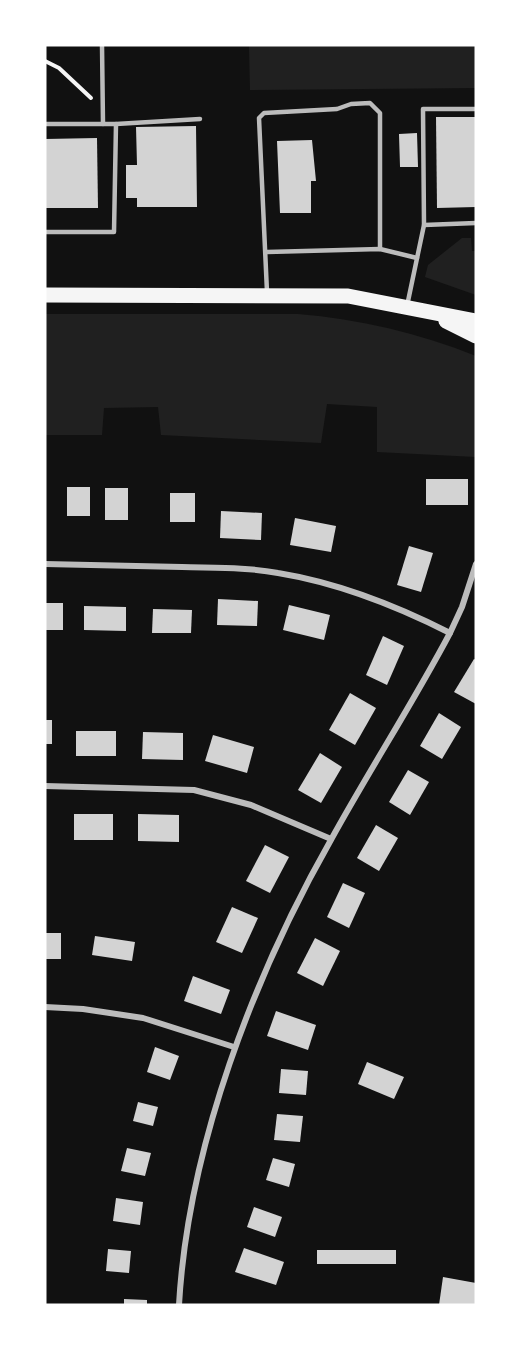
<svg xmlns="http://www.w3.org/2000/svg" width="521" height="1350" viewBox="0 0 521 1350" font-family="'Open Sans',sans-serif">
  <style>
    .green { fill: #202020 }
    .building { fill: #d3d3d3 }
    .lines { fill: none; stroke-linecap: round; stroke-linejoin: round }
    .path { stroke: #f5f5f5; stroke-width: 4 }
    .service { stroke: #bcbcbc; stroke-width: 4.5 }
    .minor { stroke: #bcbcbc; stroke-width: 6 }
    .primary { stroke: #f5f5f5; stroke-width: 15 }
  </style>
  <rect width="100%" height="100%" fill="#111"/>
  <g class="green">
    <polygon points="249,45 476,45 476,88 250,90"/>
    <polygon points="462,238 471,238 472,251 476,251 476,295 425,277 428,265"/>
    <path d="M 45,314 L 298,314 C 359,319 419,333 476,356 L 476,457 L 377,452 L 377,407 L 327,404 L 321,443 L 161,435 L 158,407 L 104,408 L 102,435 L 45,435 Z"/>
  </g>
  <g class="building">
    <polygon points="436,117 476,117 476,207 437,208"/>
    <polygon points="196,126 197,207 137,207 137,198 126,198 126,165 137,165 136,127"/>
    <polygon points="417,133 418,167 400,167 399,134"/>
    <polygon points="97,138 98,208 45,208 45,139"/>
    <polygon points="312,140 316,181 311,181 311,213 280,213 277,141"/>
    <rect x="426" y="479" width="42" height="26"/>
    <rect x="67" y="487" width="23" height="29"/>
    <rect x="105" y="488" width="23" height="32"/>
    <rect x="170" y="493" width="25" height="29"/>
    <polygon points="221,511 262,513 261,540 220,538"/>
    <polygon points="295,518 336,526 331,552 290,545"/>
    <polygon points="409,546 433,553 421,592 397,585"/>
    <polygon points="218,599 258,601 257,626 217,625"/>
    <rect x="45" y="603" width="18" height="27"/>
    <polygon points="289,605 330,615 324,640 283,630"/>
    <polygon points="84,606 126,607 126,631 84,630"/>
    <polygon points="153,609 192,610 191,633 152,633"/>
    <polygon points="383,636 404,646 387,685 366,675"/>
    <polygon points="474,659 476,660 476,704 454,692"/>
    <polygon points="350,693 376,708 355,745 329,730"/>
    <polygon points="439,713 461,727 442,759 420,746"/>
    <rect x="45" y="720" width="7" height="24"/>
    <rect x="76" y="731" width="40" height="25"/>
    <polygon points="143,732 183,733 183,760 142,759"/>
    <polygon points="213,735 254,747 247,773 205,761"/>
    <polygon points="320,753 342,767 321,803 298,790"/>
    <polygon points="408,770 429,782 410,815 389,802"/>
    <rect x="74" y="814" width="39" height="26"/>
    <polygon points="138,814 179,815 179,842 138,841"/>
    <polygon points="376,825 398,838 379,871 357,858"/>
    <polygon points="265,845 289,857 270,893 246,881"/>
    <polygon points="343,883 365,893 349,928 327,917"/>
    <polygon points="232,907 258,918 242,953 216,942"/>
    <rect x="45" y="933" width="16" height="26"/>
    <polygon points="95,936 135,942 132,961 92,955"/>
    <polygon points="315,938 340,951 323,986 297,973"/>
    <polygon points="193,976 230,990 221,1014 184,1001"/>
    <polygon points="276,1011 316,1025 308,1050 267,1036"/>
    <polygon points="155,1047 179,1056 170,1080 147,1072"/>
    <polygon points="367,1062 404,1077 394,1099 358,1084"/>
    <polygon points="281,1069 308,1071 306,1095 279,1093"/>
    <polygon points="138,1102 158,1107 153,1126 133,1121"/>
    <polygon points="277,1114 303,1116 300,1142 274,1140"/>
    <polygon points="127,1148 151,1153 145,1176 121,1171"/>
    <polygon points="273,1158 295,1164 289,1187 266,1180"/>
    <polygon points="116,1198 143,1202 140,1225 113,1221"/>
    <polygon points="254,1207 282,1217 275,1237 247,1227"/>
    <polygon points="244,1248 284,1262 276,1285 235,1272"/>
    <polygon points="108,1249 131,1251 129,1273 106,1271"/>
    <rect x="317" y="1250" width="79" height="14"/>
    <polygon points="443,1277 476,1283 476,1305 439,1305"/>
    <polygon points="124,1299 147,1300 147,1305 124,1305"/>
  </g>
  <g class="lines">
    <polyline class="path" points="45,61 59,68 91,98"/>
    <g class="service">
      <polyline points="45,124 103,124 102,45"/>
      <polyline points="116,124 200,119"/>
      <polyline points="424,225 476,223"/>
      <polyline points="45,232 114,232 116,124 103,124"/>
      <polyline points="267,252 380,249 417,258"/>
      <polyline points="267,292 259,118 264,113 337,109 351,104 370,103 380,113 380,249"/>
      <polyline points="407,306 424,225 423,109 476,109"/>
    </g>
    <g class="minor">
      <path d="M 45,564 C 91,565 137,566 182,567 C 214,568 247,567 278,573 C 339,583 395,605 450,633"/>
      <polyline points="45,786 194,790 251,805 331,839"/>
      <polyline points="45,1007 83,1009 143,1018 234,1047"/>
      <path d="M 179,1305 C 188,1147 254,975 332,838 C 370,769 413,703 450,633 L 462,607 L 476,564"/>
    </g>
    <g class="primary">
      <polyline points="45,295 348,296 476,321"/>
      <polyline points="446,321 476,336"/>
    </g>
  </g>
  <rect width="521" height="1350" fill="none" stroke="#ffffff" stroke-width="93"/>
</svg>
